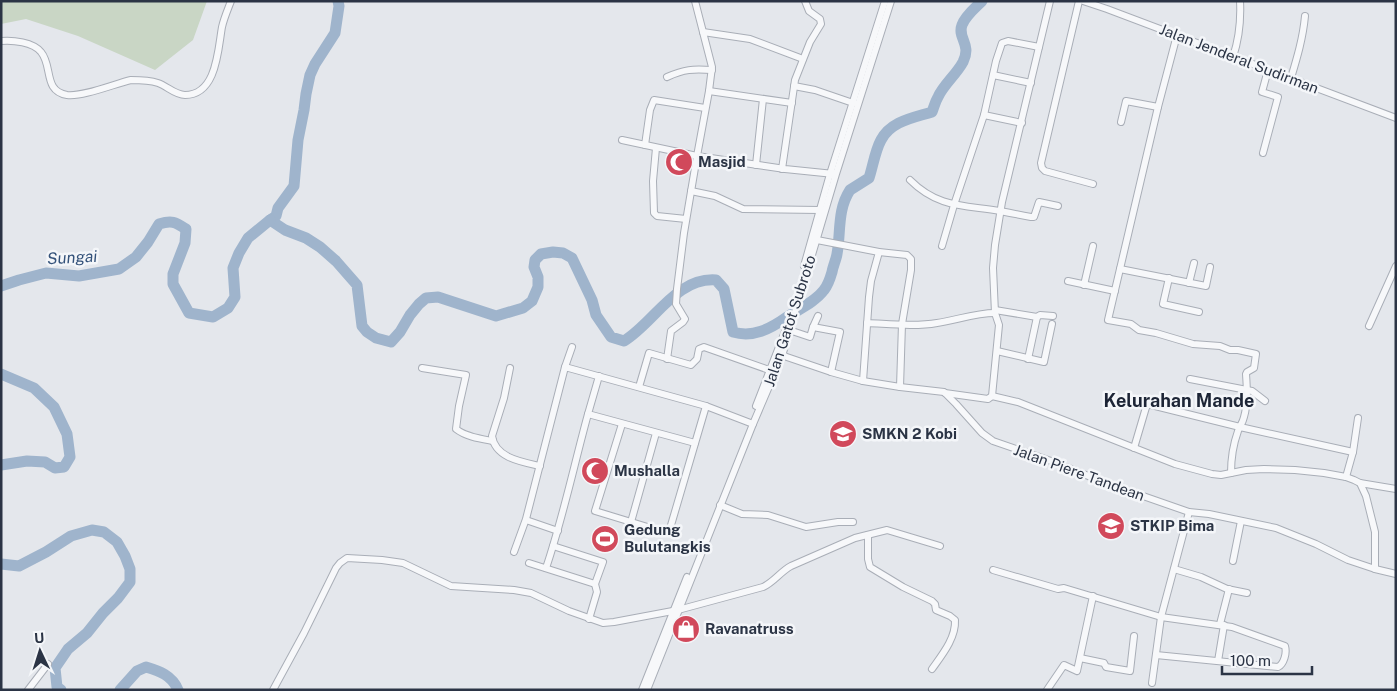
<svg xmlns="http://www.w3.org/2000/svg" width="1397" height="691" viewBox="0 0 1397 691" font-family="'Public Sans',sans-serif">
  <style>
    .green { fill: #c9d6c5 }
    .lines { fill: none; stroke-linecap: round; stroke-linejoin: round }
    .river { stroke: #9fb4cc; stroke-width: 11 }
    .minor-casing { stroke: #a9aeb7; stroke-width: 8 }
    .minor { stroke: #f7f8fa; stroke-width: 6 }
    .labels { text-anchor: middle; stroke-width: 5; stroke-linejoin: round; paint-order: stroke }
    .street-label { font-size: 15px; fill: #2b3445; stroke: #f4f6f9 }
    .poi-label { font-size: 15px; font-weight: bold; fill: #2b3445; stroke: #f4f6f9; text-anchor: start }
    .water-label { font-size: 16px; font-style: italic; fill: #34527a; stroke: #f4f6f9 }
    .quarter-label { font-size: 18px; font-weight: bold; fill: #1d2536; stroke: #f4f6f9 }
  </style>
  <rect width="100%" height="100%" fill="#e4e7ec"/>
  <polygon class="green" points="1,1 207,1 193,40 155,70 78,36 26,19 1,24"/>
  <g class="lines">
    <g class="river">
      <path d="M 338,1 L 339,6 L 335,33 L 315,64 L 310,75 L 306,94 L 304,110 L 298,140 L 294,186 L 278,208 L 276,216 L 270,220 L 285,230 L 306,238 L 320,247 L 336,261 L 357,285 L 362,326 L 367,332 L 376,338 L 391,342 L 400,332 L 410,315 L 419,304 L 426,298 L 438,297 L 496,316 L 523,308 L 532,301 L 538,287 L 538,277 L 534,267 L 535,260 L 541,254 L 553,252 L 563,253 L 572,258 L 592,300 L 596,315 L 611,337 L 624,341 C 654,323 676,277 716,280 L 724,289 L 733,332 C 753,338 770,329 787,317 C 799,309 815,302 824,290 C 828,285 830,279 832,272 C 833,266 836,260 837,254 C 841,232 837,210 850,190 L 869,178 C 873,166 875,151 881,140 C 891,121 913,118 932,112 C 934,107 935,102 938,97 C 944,84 956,75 963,62 C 972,44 957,38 962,25 C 965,16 975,8 982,1"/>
      <path d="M 1,286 L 19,280 L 46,273 L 79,276 L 119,269 L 136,257 L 148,242 L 159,224 C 172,220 175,222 186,229 L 185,243 L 173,274 L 173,284 L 189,313 L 213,317 L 228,308 L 235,297 L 233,268 L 239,253 L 248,238 L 270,220"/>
      <polyline points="1,374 34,388 54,407 67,434 70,457 64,467 55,468 45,462 27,461 1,465"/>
      <polyline points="1,564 19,566 46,552 71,536 92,530 104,532 117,542 125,556 130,569 130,582 118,598 103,613 87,633 68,649 55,668 57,687 61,690"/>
      <path d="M 120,690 L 137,671 L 146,667 C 159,671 172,675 178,690"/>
    </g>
    <g class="minor-casing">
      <g id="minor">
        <polyline points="695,1 712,67 709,91 697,156 785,169 834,174"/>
        <polyline points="1079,1 1041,163 1042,168 1045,171 1093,184"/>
        <polyline points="1083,1 1107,9 1396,118"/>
        <polyline points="703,32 750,39 803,59"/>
        <path d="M 1177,35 L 1158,107 L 1108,320 L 1131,324 L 1139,330 L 1156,333 L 1193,344 L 1220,346 L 1230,350 L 1238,350 L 1256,354 L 1254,368 L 1247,372 L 1246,374 C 1247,388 1248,403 1244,417 C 1243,422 1240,426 1238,431 C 1233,445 1231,458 1231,473"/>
        <path d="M 1,41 C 13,40 33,42 41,52 C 53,66 43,91 67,95 C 83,97 114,84 131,80 C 140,80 149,80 158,83 C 167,86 175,95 185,95 C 217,95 218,49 222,27 C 224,18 228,9 231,1"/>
        <path d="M 1233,57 C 1239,39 1241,20 1240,1"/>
        <polyline points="993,75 1031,83"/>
        <path d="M 667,77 C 685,69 692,69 712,70"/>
        <path d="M 1291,78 C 1297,58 1303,38 1305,16"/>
        <polyline points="794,86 815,90 853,103"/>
        <polyline points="709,91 792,103"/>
        <polyline points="984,115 1022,123"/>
        <polyline points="1121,122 1126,101 1158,107"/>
        <polyline points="622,140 697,156 684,233 677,289 676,304 685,319 683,322 671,331 667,359"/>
        <polyline points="645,145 650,110 654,100 705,108"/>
        <polyline points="656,148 653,181 654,213 657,216 686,219"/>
        <polyline points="1263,153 1278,97 1262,92 1268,70"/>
        <polyline points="756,165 763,99"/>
        <polyline points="782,169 795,80 810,42 821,24 820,19 809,11 805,1"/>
        <path d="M 910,180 C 938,208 964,205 1000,211 C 1010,213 1020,215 1031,217 L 1034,217 L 1039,202 L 1058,206"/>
        <polyline points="691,191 715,196 743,209 820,210"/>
        <polyline points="817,240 879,252 907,255 911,259 911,270 902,324 900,387"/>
        <polyline points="942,246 954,205 984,115 996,61 1002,43 1008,41 1039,47"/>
        <polyline points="804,266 830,174 885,1"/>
        <polyline points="1120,269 1206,286 1210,267"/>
        <polyline points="1169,278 1163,304 1199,312"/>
        <polyline points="1068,281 1115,291"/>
        <polyline points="1189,283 1194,263"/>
        <polyline points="1084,285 1093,246"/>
        <polyline points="995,310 1037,317 1040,315 1053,316"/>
        <path d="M 867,323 C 890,324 915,327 937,323 C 957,320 975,313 995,313"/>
        <polyline points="1369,326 1396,266"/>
        <polyline points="813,327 818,316"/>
        <polyline points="789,330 810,337 813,327 840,332 831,372"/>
        <polyline points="997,351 1044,362 1052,324"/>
        <polyline points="778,354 831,372 863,381 900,387 944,392 956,404 982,433 993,441 1054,462 1103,482 1189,512 1209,514 1276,528 1316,544 1348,560 1375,569 1396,574"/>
        <polyline points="1028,359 1037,317"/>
        <polyline points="565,367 572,347"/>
        <path d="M 422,368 L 466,375 L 459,406 L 456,429 C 466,437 482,439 493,441"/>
        <path d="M 510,368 L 504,398 L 492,436 C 495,458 522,462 540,466"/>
        <polyline points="599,376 588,414 695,443"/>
        <polyline points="1190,379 1252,391 1265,401"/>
        <polyline points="863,381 869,297 871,281 879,252"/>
        <polyline points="639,387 649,353 691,365 697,359 699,349 704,347 772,371"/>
        <polyline points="945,393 988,399 992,396 999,325 995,313 993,268 995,245 1002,202 1050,1"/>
        <polyline points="992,396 1018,402 1175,464 1212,474 1221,475 1246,470 1264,469 1295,470 1324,473 1346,477 1354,480 1360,483 1366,496 1375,532 1375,569"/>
        <polyline points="756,406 786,329"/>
        <polyline points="622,424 595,511 664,532 669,532 706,406"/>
        <polyline points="1134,448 1147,404 1240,427 1353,452"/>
        <polyline points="1346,477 1353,452 1358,418"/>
        <polyline points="1360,483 1396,489"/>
        <polyline points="720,505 742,514 768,515 806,527 838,522 853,522"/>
        <polyline points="526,520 558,531"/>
        <polyline points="631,522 656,433"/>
        <path d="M 868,535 L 868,559 L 870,567 L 903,587 L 932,601 L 935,604 L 936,610 L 950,616 L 955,620 C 956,638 942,655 932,669"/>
        <polyline points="514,552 526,519 565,367 706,406 753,424"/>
        <polyline points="1233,561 1241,521"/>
        <polyline points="529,563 595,584 603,562 553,546"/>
        <path d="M 546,568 C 563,518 574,465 588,414"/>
        <polyline points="1174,569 1201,577 1227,589 1247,593"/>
        <path d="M 993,570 L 1058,589 L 1064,588 L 1161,617 L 1232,627 L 1285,646 C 1287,653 1284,664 1278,667 L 1156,655"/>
        <polyline points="589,619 597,592 595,584"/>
        <polyline points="1220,624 1229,589"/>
        <polyline points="1080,658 1104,663 1106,667 1130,671 1134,636"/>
        <polyline points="1218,661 1224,625"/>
        <polyline points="1152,683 1161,617 1189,512"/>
        <polyline points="28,690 48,664"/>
        <path d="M 273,690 L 304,633 L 336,568 L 340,563 L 347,558 L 382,560 L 403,563 L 451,586 L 514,590 L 531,593 L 569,611 L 603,623 L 614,622 L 678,610 L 763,587 C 774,582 780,572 791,566 L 855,538 L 887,530 L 940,546"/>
        <polyline points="642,690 687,577"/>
        <polyline points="647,690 753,424 782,356 836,174 891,1"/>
        <polyline points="1047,690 1064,665 1077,671 1093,596"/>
      </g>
    </g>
    <use href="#minor" class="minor"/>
  </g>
  <defs>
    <g id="mosque-disc" transform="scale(1.4375)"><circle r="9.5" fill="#d1495b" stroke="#f4f6f9"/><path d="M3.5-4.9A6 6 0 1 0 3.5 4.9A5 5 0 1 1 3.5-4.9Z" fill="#fff"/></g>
    <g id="school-disc" transform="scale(1.4375)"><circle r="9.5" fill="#d1495b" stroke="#f4f6f9"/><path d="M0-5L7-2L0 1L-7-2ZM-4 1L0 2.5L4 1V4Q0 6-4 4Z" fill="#fff"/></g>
    <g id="university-disc" transform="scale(1.4375)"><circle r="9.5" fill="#d1495b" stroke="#f4f6f9"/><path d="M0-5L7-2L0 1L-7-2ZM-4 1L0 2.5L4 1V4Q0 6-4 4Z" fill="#fff"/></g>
    <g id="stadium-disc" transform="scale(1.4375)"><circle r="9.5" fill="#d1495b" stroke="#f4f6f9"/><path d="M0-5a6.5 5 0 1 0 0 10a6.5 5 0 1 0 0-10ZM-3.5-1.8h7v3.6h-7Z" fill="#fff"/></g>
    <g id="shop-disc" transform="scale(1.4375)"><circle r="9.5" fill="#d1495b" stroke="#f4f6f9"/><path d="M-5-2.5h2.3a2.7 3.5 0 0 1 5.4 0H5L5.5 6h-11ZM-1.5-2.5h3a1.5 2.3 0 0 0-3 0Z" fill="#fff"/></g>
  </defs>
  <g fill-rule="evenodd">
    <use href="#mosque-disc" x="679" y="162"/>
    <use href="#school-disc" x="843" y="434"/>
    <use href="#mosque-disc" x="595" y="471"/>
    <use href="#university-disc" x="1111" y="526"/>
    <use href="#stadium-disc" x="605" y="539"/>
    <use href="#shop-disc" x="686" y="629"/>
  </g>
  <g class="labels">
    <g class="street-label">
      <text transform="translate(1239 59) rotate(21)" y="5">Jalan Jenderal Sudirman</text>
      <text transform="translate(790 321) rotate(-72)" y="5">Jalan Gatot Subroto</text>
      <text transform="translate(1079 473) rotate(20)" y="5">Jalan Piere Tandean</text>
    </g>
    <g class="poi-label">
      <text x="698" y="167">Masjid</text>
      <text x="862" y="439">SMKN 2 Kobi</text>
      <text x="614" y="476">Mushalla</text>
      <text x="1130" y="531">STKIP Bima</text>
      <text x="624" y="535">Gedung<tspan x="624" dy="17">Bulutangkis</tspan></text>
      <text x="705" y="634">Ravanatruss</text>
    </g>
    <g class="water-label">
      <text transform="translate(72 257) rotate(-3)" y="6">Sungai</text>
    </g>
    <g class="quarter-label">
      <text x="1179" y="407">Kelurahan Mande</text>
    </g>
  </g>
  <rect width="1397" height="691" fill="none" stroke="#2b3445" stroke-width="5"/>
  <g transform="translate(40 651) rotate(356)" stroke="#f4f6f9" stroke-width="4" paint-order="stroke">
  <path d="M0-4L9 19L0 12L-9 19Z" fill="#2b3445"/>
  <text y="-8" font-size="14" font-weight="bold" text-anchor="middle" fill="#2b3445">U</text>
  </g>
  <path d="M1222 666v8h90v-8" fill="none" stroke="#2b3445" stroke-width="2.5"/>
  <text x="1230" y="666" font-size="15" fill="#2b3445" stroke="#f4f6f9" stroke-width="4" paint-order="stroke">100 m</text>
</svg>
